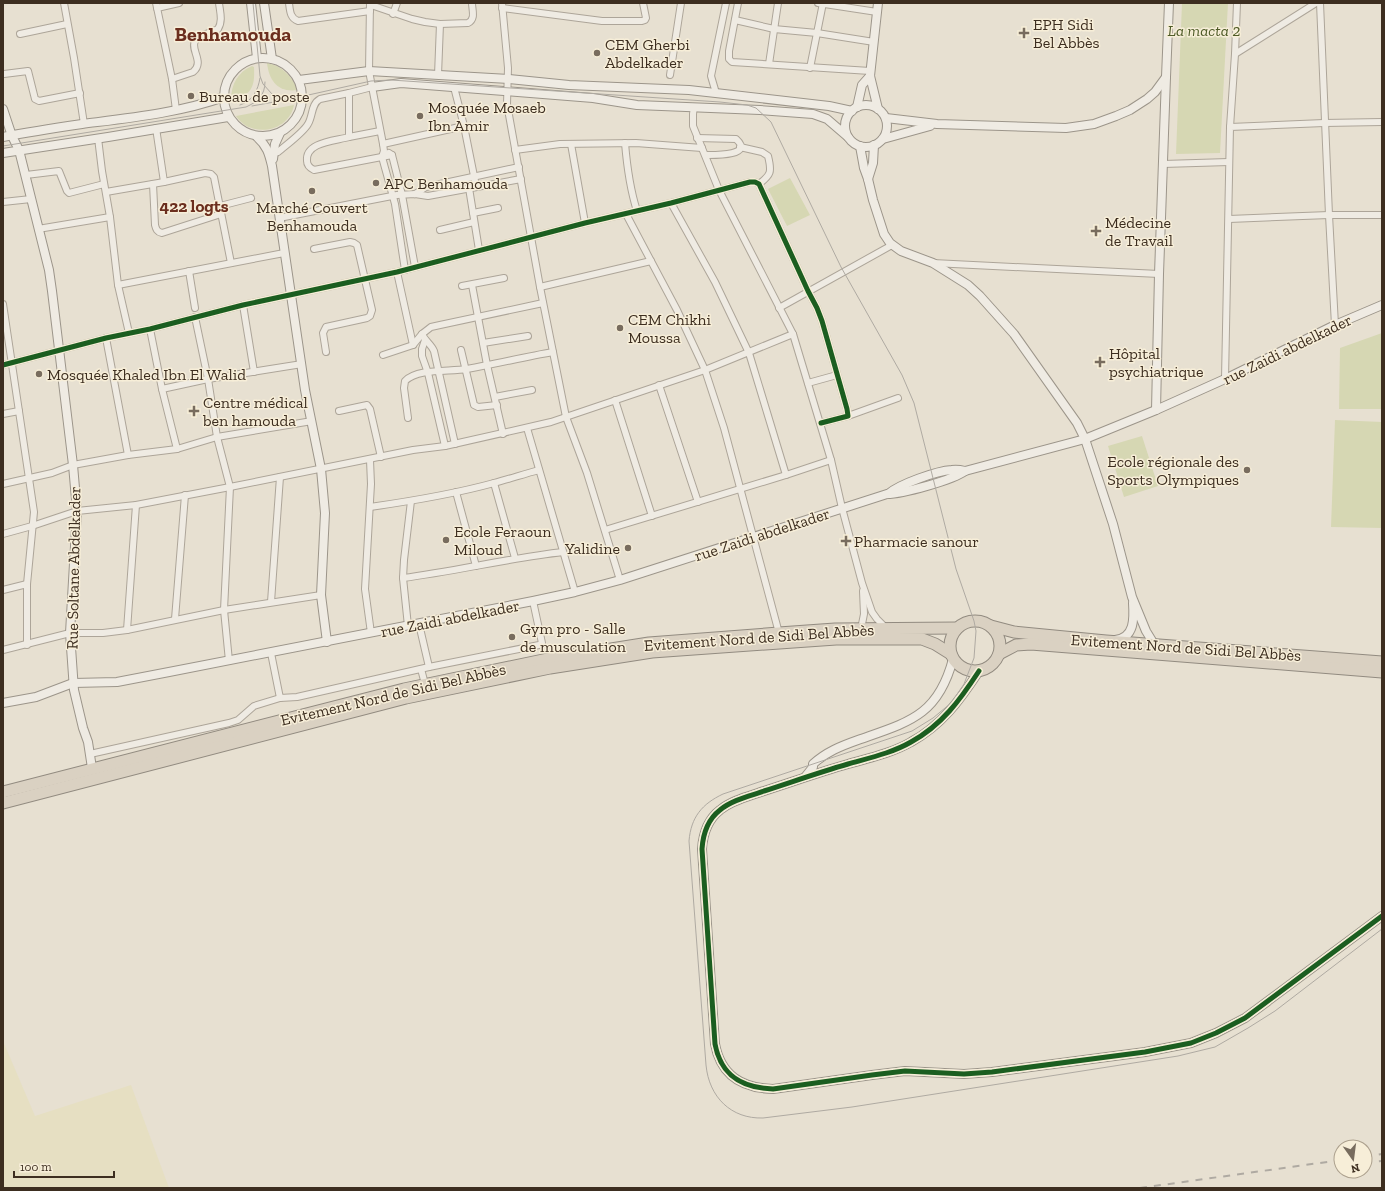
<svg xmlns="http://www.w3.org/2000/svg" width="1385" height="1191" viewBox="0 0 1385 1191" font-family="'Zilla Slab',serif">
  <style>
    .farmland { fill: #e6dfc2 }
    .green { fill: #d6d7b3 }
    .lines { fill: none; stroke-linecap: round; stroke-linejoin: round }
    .street-casing { stroke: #ada599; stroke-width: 8 }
    .secondary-casing { stroke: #9c958a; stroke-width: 10 }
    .highway-casing { stroke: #928b80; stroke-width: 13 }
    .street { stroke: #efebe3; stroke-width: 6 }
    .secondary { stroke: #efebe3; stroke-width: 8 }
    .highway { stroke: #dad1c2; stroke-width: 11 }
    .tram { stroke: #afaaa2; stroke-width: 1 }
    .rail { stroke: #afaaa2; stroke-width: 2; stroke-dasharray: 7 7; stroke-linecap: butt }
    .cycleway-casing { stroke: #f7eed8; stroke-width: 8 }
    .cycleway { stroke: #1b5e20; stroke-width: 5 }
    .poi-dot { fill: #786c5e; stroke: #f7eed8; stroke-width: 1.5 }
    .labels { text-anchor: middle; stroke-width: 3; stroke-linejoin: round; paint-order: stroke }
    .poi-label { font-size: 16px; fill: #3d2e20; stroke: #f7eed8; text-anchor: start }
    .park-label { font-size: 16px; font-style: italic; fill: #4d5a26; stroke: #f7eed8 }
    .street-label { font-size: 16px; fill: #3d2e20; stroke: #f7eed8 }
    .neighbourhood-label { font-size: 17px; font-weight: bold; fill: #6b2e1e; stroke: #f7eed8 }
    .district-label { font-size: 20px; font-weight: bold; fill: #6b2e1e; stroke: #f7eed8 }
  </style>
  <rect width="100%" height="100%" fill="#e7e0d1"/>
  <polygon class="farmland" points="3,1041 35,1116 131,1085 169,1188 3,1188"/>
  <g class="green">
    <polygon points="1182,3 1228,3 1220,153 1176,154"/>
    <path d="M 267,63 C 283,66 291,76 298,90 C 278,93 269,81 267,63 Z"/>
    <path d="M 252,66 L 254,67 C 255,87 252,95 231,100 C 231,84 238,72 252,66 Z"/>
    <path d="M 294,105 C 289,132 251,139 236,116 Z"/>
    <polygon points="790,178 810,215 787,226 768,189"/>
    <polygon points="1382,333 1382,409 1339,409 1340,348"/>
    <polygon points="1335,420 1382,422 1382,528 1331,527"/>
    <polygon points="1142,436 1158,486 1124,497 1108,446"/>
  </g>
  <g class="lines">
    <g class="street-casing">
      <g id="street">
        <polyline points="64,3 74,58 84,124"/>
        <polyline points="156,3 172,79 176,110"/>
        <path d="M 289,3 C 290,11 290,18 298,21 L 370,11"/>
        <polyline points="370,3 369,71 383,144 384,151 382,157 395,204 405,270"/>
        <polyline points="502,3 508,68 507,104 540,287 566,417 587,473 620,580"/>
        <polyline points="738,3 729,51 729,59 732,62 870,71"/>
        <polyline points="818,3 877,12"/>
        <polyline points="1320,3 1329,215 1335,325"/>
        <path d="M 371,5 L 412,19 L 425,22 L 440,24 L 468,23 C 476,19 472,10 472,3"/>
        <polyline points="157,8 179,3"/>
        <polyline points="502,8 602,21 642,21 645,20 646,18 643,3"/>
        <polyline points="393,14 397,3"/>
        <polyline points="735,20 774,29 817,33 823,3"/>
        <polyline points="20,34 67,24"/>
        <polyline points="1235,54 1237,3"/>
        <polyline points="769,64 778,3"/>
        <polyline points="810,68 817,33 874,42"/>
        <polyline points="4,74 28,71 35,99 39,101 80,93"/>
        <polyline points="438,75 440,24"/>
        <polyline points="670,75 681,3"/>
        <path d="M 172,79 L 193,72 C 205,62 190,50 195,41 C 199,35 212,32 218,29 C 223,21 220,12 219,3"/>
        <path d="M 372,87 L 349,93 L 349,137 C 335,141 305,142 307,161 C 307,166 310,168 314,170 L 392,155"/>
        <polyline points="454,87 464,126 476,186"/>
        <polyline points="716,93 711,76 726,3"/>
        <polyline points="694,107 693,114 693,126 719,190 793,334 831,460 842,508 862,583 872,612 877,619 886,628"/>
        <polyline points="1230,127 1235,54 1316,3"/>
        <polyline points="156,128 164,182"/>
        <polyline points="349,137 380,131"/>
        <polyline points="98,138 102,171 110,217 118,285 129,333"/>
        <path d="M 697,138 L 736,139 C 755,156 713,155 706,155"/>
        <path d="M 625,143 C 627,167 630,189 637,211"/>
        <polyline points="383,144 464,126"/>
        <polyline points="571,144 585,223"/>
        <path d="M 740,147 L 762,152 L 768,156 C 772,172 771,175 759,184"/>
        <polyline points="515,150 560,144 636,143 702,148"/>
        <path d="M 274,153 L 278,152 C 286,145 303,133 308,124 C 313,116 311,104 320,99 L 349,93"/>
        <polyline points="389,153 392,155 402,195 415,267"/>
        <polyline points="1163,164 1229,162"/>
        <polyline points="26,175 59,171 67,191 69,193 104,184"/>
        <path d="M 153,184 L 155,225 C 156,229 157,232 162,233 L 221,214"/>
        <polyline points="469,188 479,250"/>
        <polyline points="106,192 164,182 205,173 211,174 214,177 231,263"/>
        <polyline points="415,194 426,187 519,167"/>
        <polyline points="3,202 31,199"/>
        <polyline points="671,203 715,282 749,353 786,475"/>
        <polyline points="220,206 251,198"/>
        <polyline points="473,213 498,208"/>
        <polyline points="626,214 677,310 705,370 724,428 779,633"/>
        <polyline points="279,218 397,195 415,194 428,196 521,179"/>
        <polyline points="1229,219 1329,215 1382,215"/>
        <polyline points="38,229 110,217"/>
        <polyline points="440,230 474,222"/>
        <polyline points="314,249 350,242 354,243 357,245 372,310 370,316 367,318 326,327 323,333 326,352"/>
        <polyline points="933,263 1159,274"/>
        <polyline points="189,271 195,308"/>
        <polyline points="397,272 413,345"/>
        <polyline points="118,285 284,253"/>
        <polyline points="472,285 487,365 503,434"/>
        <polyline points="462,286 504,278"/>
        <polyline points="540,287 651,261"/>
        <polyline points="3,304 34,512 27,584 27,645"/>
        <polyline points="243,305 254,372"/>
        <polyline points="779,308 892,245"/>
        <polyline points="195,317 208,379 217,437 230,487 224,610 229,661"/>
        <polyline points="150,329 162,389 177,449"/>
        <polyline points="106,338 128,455"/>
        <polyline points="425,340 422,349 422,356 428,373 445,446"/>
        <polyline points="483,343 528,336"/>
        <polyline points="461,350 474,405 478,407 497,405"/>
        <polyline points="383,355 413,345 422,334"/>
        <polyline points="3,365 106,338 150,329 243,305 397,272 585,223 671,203 750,182 755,182 759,184 808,291 817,308 822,321 847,409 848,416 821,423"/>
        <polyline points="1225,379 1230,127 1324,123 1382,122"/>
        <polyline points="808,383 837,375"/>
        <polyline points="659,385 698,502"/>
        <polyline points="162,389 208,379 302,364"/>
        <polyline points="495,397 532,390"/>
        <polyline points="615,400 652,516"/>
        <polyline points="339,411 367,405 370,409 381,457"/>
        <polyline points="3,414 19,411"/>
        <polyline points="848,416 898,398"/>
        <path d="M 408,418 L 404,388 L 405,381 C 418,368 449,372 467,369 C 496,364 524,357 553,352"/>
        <polyline points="527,428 575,592"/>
        <path d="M 455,444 L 434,351 C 431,344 425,341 422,334 L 431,327 L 440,325 L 543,303"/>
        <polyline points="370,460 371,484 365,589 371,633"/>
        <polyline points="494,483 515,558"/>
        <polyline points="3,484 52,473 73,465 128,455 177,449 217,437 312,421"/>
        <polyline points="456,492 476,566"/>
        <path d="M 370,507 C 412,501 454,494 494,483 C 509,479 524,474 539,470"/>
        <polyline points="605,530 786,475 831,460"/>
        <polyline points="3,534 32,526 77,511 136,505 230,487 413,450 445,446 551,422 705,370 793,334"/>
        <path d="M 403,578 C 457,571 509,558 563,552"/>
        <polyline points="3,590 27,584"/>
        <polyline points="271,602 280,477"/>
        <polyline points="175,619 185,495"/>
        <polyline points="419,624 429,667"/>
        <polyline points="408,626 403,578 404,560 411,501"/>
        <polyline points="861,629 864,614 863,591"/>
        <polyline points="127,630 136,505"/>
        <polyline points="3,650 70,633 103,633 127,630 224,610 321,595"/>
        <polyline points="271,653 280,698 297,697 429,667 539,645 542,643 533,601"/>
        <polyline points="421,669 425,684"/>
        <polyline points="90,754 229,723 238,720 254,706 280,698"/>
      </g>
    </g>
    <g class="secondary-casing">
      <g id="secondary">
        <polyline points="251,3 257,58"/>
        <polyline points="264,3 272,59"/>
        <polyline points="878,3 870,76 878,109"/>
        <circle cx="263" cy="97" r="39"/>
        <polyline points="299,80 369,71 509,79 569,85 689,90 829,106 852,111"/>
        <polyline points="372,87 401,83 593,98 637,105 760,110 813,114 827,119 848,137"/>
        <circle cx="866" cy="126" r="21"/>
        <polyline points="857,107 862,85 870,76"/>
        <polyline points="3,109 12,136 19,150 49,270 52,291 73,465 77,511 70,633 74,690 83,728 88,742 92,768"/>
        <polyline points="886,118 937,124 1066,128 1094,124 1116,116 1130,110 1147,99 1155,92 1166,77 1169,3"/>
        <path d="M 3,137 C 29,132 55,128 82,124 C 129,118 179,113 224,97"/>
        <path d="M 257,137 C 267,146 269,153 272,166 L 305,390 L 321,469 L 325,513 L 321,595 L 327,642"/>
        <polyline points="883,139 930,126"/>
        <polyline points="860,146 864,168 868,179 873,200 884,234 890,243 901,251 933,263 968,285 980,296 1014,334 1077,423 1085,439 1113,524 1132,597 1146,631 1154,644"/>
        <polyline points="3,153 108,137 228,117"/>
        <polyline points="273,159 275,144 280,133"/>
        <polyline points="868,179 873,163 874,145"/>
        <polyline points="1156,410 1159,274 1166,77"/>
        <path d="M 888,494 C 900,484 936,471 952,470 C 957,469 961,470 965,471"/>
        <path d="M 1115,640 C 1135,638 1134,618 1133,603"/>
        <path d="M 979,671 C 960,700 942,725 911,742 C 892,753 869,758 848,764 C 820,772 792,782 764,791 C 750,796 732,800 720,810 C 707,820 703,834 702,849 L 715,1044 C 721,1076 742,1088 773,1089 L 872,1075 L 905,1071 L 964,1074 L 992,1072 L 1145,1052 L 1191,1043 L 1216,1033 L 1245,1018 L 1382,916"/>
        <path d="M 3,703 L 36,697 L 73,683 L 117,682 L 169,672 L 533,601 L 575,592 L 620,580 L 887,494 C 902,494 953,480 965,471 L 1085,439 L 1156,410 L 1225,379 L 1335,325 L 1382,305"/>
        <path d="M 805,777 L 813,767 L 813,764 C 826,752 841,746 858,740 C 909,722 938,716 953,659"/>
      </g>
    </g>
    <g class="highway-casing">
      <g id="highway">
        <circle cx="975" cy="646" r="25"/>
        <polyline points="991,626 1014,632 1106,641 1382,662"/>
        <polyline points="999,654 1016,645 1031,644 1382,672"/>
        <polyline points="3,792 404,689 548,659 649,643 779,633 835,629 957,628"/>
        <polyline points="3,803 406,698 550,668 652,652 836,639 922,639 935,644 951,654"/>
      </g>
    </g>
    <use href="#street" class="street"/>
    <use href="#secondary" class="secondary"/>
    <use href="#highway" class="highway"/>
    <g class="tram">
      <path d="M 253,3 L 260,76 L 263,84 L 272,94 L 286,100 L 371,81 L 391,80 L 720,102 L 747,105 L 756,108 L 771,122 L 841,267 L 902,375 L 914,403 L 956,569 L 974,621 L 976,631 L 974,658 L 964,684 L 951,703 L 933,718 L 912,731 L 723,794 C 702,804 691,817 689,841 L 706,1065 C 709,1097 731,1119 763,1118 L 852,1107 L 1178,1056 L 1215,1047 L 1248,1028 L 1275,1011 L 1382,929"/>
      <path d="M 240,105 C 253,101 258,90 260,78"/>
      <polyline points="252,106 285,100"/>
      <path d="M 3,146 L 246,107 C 257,102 265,96 265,82"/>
    </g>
    <g class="rail">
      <polyline points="1365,1157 1382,1154"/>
      <polyline points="1365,1163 1382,1161"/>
      <polyline points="1140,1188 1341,1160"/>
    </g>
    <g class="cycleway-casing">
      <g id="cycleway">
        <polyline points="3,365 106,338 150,329 243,305 397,272 585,223 671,203 750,182 755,182 759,184 808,291 817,308 822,321 847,409 848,416 821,423"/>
        <path d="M 979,671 C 960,700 942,725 911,742 C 892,753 869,758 848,764 C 820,772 792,782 764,791 C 750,796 732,800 720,810 C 707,820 703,834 702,849 L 715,1044 C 721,1076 742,1088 773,1089 L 872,1075 L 905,1071 L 964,1074 L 992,1072 L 1145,1052 L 1191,1043 L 1216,1033 L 1245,1018 L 1382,916"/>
      </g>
    </g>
    <use href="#cycleway" class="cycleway"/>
  </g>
  <g class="poi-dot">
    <path d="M1022 27h4v4h4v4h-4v4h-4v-4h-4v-4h4z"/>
    <circle cx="597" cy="53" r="4"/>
    <circle cx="191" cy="96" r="4"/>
    <circle cx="420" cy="116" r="4"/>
    <circle cx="376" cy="183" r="4"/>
    <circle cx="312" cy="191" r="4"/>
    <path d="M1094 225h4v4h4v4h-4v4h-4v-4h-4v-4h4z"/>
    <circle cx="620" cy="328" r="4"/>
    <path d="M1098 356h4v4h4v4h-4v4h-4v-4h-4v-4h4z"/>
    <circle cx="39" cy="374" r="4"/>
    <path d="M192 405h4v4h4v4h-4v4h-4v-4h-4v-4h4z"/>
    <circle cx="1247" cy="470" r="4"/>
    <circle cx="446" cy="540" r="4"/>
    <path d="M844 535h4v4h4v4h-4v4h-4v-4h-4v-4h4z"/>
    <circle cx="628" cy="548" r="4"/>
    <circle cx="512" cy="637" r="4"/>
  </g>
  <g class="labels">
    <g class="poi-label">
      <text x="1033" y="30">EPH Sidi<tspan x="1033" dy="18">Bel Abbès</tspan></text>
      <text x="605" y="50">CEM Gherbi<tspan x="605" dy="18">Abdelkader</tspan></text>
      <text x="199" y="102">Bureau de poste</text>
      <text x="428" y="113">Mosquée Mosaeb<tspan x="428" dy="18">Ibn Amir</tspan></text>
      <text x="384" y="189">APC Benhamouda</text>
      <text x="312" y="213" text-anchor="middle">Marché Couvert<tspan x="312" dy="18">Benhamouda</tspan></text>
      <text x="1105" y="228">Médecine<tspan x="1105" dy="18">de Travail</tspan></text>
      <text x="628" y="325">CEM Chikhi<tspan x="628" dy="18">Moussa</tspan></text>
      <text x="1109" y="359">Hôpital<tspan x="1109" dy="18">psychiatrique</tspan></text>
      <text x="47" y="380">Mosquée Khaled Ibn El Walid</text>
      <text x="203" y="408">Centre médical<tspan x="203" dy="18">ben hamouda</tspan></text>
      <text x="1239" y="467" text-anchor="end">Ecole régionale des<tspan x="1239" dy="18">Sports Olympiques</tspan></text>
      <text x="454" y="537">Ecole Feraoun<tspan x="454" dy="18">Miloud</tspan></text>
      <text x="854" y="547">Pharmacie sanour</text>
      <text x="620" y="554" text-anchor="end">Yalidine</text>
      <text x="520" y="634">Gym pro - Salle<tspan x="520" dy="18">de musculation</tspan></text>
    </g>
    <g class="park-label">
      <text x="1204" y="36">La macta 2</text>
    </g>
    <g class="street-label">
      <text transform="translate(1287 349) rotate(-26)" y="6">rue Zaidi abdelkader</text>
      <text transform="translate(762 534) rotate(-18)" y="6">rue Zaidi abdelkader</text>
      <text transform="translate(73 568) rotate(-89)" y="6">Rue Soltane Abdelkader</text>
      <text transform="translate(450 618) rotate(-11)" y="6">rue Zaidi abdelkader</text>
      <text transform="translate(759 637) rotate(-4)" y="6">Evitement Nord de Sidi Bel Abbès</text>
      <text transform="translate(1186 647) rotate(4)" y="6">Evitement Nord de Sidi Bel Abbès</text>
      <text transform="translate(393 694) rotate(-13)" y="6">Evitement Nord de Sidi Bel Abbès</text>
    </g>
    <g class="neighbourhood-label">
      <text x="194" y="212">422 logts</text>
    </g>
    <g class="district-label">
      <text x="233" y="41">Benhamouda</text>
    </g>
  </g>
  <rect width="1385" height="1191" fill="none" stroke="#3d2e20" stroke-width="8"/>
  <g transform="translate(1353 1159) rotate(166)"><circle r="19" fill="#f7eed8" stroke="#ada18e"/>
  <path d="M0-3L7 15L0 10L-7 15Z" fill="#786c5e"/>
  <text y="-6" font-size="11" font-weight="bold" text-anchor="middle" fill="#3d2e20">N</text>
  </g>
  <path d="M14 1171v6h100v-6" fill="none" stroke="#3d2e20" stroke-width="2"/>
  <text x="20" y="1171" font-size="12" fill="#3d2e20" stroke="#f7eed8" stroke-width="3" paint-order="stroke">100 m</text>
</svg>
